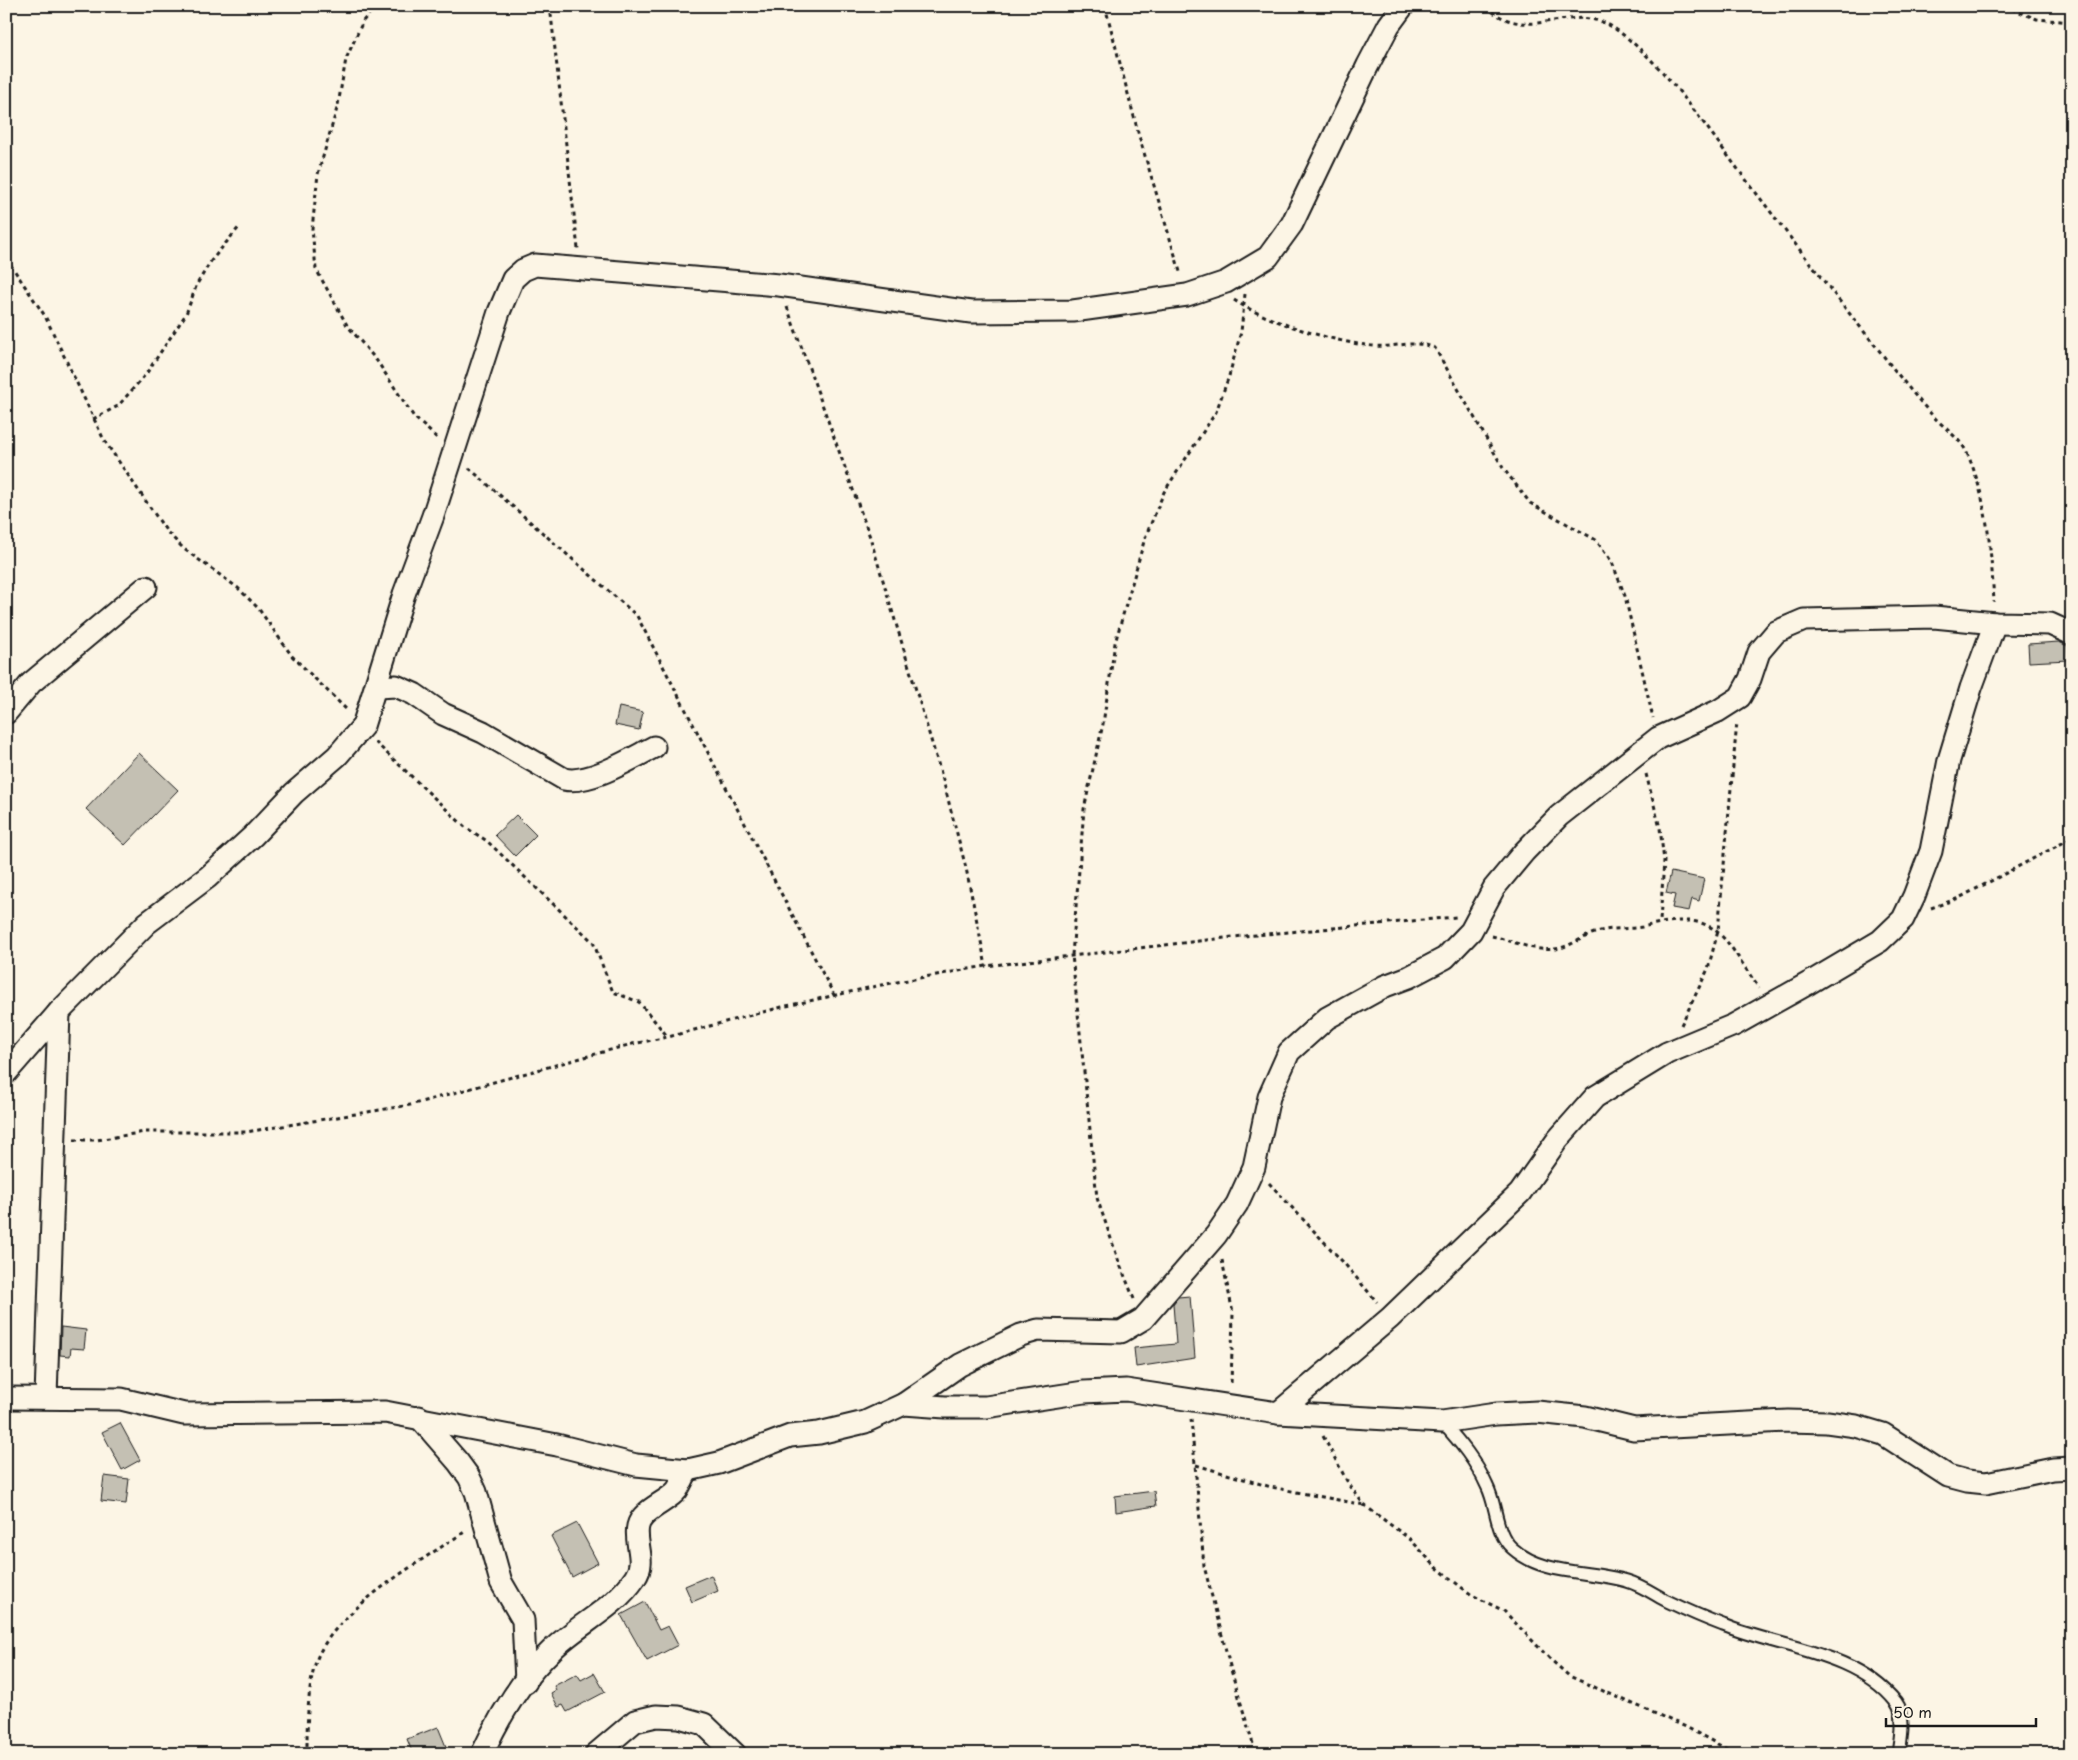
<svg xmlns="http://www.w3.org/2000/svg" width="2078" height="1760" viewBox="0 0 2078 1760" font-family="'Playpen Sans',sans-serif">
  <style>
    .building { fill: #c4c0b3; stroke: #1c1c1c }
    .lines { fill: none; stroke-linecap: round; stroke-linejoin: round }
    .service-casing { stroke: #1c1c1c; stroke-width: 15 }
    .minor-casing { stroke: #1c1c1c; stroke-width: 25 }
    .path { stroke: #1c1c1c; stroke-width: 3; stroke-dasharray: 4 4; stroke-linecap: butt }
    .service { stroke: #fcf5e5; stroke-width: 11 }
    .minor { stroke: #fcf5e5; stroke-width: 21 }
  </style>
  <rect width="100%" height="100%" fill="#fcf5e5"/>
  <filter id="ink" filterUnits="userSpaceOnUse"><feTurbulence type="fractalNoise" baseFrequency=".02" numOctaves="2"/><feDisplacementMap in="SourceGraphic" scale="10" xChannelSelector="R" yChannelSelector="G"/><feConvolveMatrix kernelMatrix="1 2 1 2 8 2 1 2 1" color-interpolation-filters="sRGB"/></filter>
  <g filter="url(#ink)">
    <g class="building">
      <polygon points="2059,642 2067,646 2068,660 2029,662 2028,644"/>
      <polygon points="619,707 643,712 639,730 615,725"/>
      <polygon points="139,753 178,790 125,845 86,809"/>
      <polygon points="516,815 536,835 515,856 495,835"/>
      <polygon points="1671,872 1704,879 1699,901 1692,899 1689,911 1672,908 1675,895 1666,893"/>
      <polygon points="1190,1296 1195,1358 1136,1367 1134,1348 1176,1344 1173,1304 1178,1297"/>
      <polygon points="61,1327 86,1330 84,1349 71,1348 70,1356 60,1355"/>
      <polygon points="120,1423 140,1460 122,1470 102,1432"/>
      <polygon points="104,1476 129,1479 126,1504 101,1501"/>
      <polygon points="1154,1491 1156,1506 1116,1512 1115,1496"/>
      <polygon points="577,1523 598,1563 572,1577 551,1536"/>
      <polygon points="711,1575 718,1591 692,1602 685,1586"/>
      <polygon points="645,1602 659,1630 668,1626 678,1645 647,1661 621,1615"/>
      <polygon points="594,1673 605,1692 567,1712 563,1705 558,1707 551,1693 556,1690 554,1686 577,1674 581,1680"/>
      <polygon points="438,1727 449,1754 413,1754 407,1739"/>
    </g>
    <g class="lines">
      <g class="service-casing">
        <path id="service" d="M 1442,1422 C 1460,1442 1476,1461 1487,1486 C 1497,1505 1495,1533 1512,1548 C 1543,1576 1590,1570 1627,1581 C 1641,1585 1654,1594 1667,1601 C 1686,1610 1704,1618 1723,1625 C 1779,1648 1855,1651 1896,1702 C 1906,1715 1901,1739 1899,1754"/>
      </g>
      <g class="minor-casing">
        <g id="minor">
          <path d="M 377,687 L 396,686 L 414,694 L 443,714 L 483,732 L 564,779 C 589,785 632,758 654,747"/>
          <polyline points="6,713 31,683 146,587"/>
          <polyline points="6,1073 59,1012 147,923 208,877 253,836 294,793 337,756 363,726 404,594 433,516 499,312 513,279 523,270 535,265 779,285 971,312 1073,311 1187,295 1226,282 1268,257 1292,224 1368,65 1389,25 1403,6"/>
          <polyline points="46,1397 59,1012"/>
          <polyline points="6,1398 121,1399 184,1414 385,1412 557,1445 636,1465 688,1470 719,1463 790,1436 819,1433 865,1422 904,1404 945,1407 986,1407 1084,1392 1126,1390 1278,1413 1442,1422 1496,1414 1537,1412 1585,1417 1634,1429 1788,1421 1827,1422 1856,1426 1883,1434 1948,1476 1967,1481 1986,1483 2053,1469 2072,1468"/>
          <polyline points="904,1404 960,1365 1021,1335 1038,1330 1121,1332 1143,1319 1216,1235 1237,1204 1254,1167 1269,1097 1289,1052 1327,1018 1385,986 1409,977 1445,958 1471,931 1494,888 1524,852 1559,816 1658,738 1718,711 1740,697 1750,679 1759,652 1776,632 1804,620 1934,617 1995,623 2050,624 2072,634"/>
          <polyline points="1278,1413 1390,1318 1520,1193 1558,1139 1595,1097 1667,1053 1734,1025 1809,983 1880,941 1903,919 1914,896 1931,851 1949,760 1971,688 1995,623"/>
          <polyline points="419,1417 458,1462 469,1477 476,1492 501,1582 523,1620 526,1682"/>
          <path d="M 482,1754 C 499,1717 522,1678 552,1650 C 578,1624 614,1609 635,1578 C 647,1561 634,1543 638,1526 C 642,1509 668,1502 677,1490 C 681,1484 684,1476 688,1470"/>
          <polyline points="596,1754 635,1721 656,1716 679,1717 704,1724 735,1754"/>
        </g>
      </g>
      <g class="path">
        <polyline points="376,6 363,21 346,59 338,105 318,174 312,229 316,269 347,325 377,361 414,417 437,438"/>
        <polyline points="550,6 578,249"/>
        <polyline points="1105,6 1139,136 1181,275"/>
        <path d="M 1486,6 C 1527,46 1572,0 1614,28 C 1661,61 1699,117 1734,164 C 1780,224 1826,285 1874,344 C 1893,368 1912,393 1933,416 C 1943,427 1961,439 1967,453 C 1988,500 1991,552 1994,602"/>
        <polyline points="2005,6 2037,19 2072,22"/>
        <polyline points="6,258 45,316 104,440 167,532 184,549 238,588 258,608 292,656 348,711"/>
        <path d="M 1234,300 C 1265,321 1336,343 1374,346 C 1395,348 1414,339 1435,348 L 1503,468 L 1530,503 L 1596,540 L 1612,562 L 1625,596 L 1653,718"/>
        <polyline points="787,307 870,537 943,780 966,868 986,966"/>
        <polyline points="93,419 118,406 146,374 186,314 197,284 211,261 240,226"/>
        <polyline points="469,468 637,616 835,997"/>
        <polyline points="375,742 465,827 487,841 593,942 613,992 639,1002 668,1037"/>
        <polyline points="1646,774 1660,828 1664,861 1660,921"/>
        <polyline points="1931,908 1959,898 2072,838"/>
        <path d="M 1492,936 C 1511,940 1534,952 1555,949 C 1570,947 1582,937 1597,932 C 1612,927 1627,930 1642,927 C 1718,909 1719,931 1759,988"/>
        <polyline points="1681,1025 1708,969 1718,931 1737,722"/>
        <polyline points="74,1140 97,1140 145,1132 246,1132 410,1105 632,1044 668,1037 782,1007 886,984 986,966 1233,937 1456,917"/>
        <polyline points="1269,1183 1343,1262 1377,1302"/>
        <polyline points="1222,1260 1233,1313 1231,1385"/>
        <polyline points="1134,1299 1119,1262 1097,1198 1072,955 1084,809 1103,724 1115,643 1145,538 1164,492 1216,412 1229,376 1241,332 1245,294"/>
        <polyline points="1191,1419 1204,1566 1231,1670 1256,1754"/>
        <polyline points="1323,1436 1348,1483 1364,1505 1411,1540 1435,1566 1461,1587 1472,1595 1504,1611 1550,1659 1569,1676 1686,1727 1736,1754"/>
        <polyline points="1196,1465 1271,1487 1364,1505"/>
        <path d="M 307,1754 C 307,1726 307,1677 320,1652 C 344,1605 422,1560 466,1531"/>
      </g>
      <use href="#service" class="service"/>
      <use href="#minor" class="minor"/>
    </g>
  </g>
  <rect width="2078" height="1760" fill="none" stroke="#fcf5e5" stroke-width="25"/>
  <rect x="12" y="12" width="2053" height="1735" fill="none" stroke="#1c1c1c" stroke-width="2" filter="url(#ink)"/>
  <path d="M1886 1718v8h150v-8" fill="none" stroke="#1c1c1c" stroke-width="2.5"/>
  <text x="1893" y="1718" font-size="15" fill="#1c1c1c" stroke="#fcf5e5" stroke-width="4" paint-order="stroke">50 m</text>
</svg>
